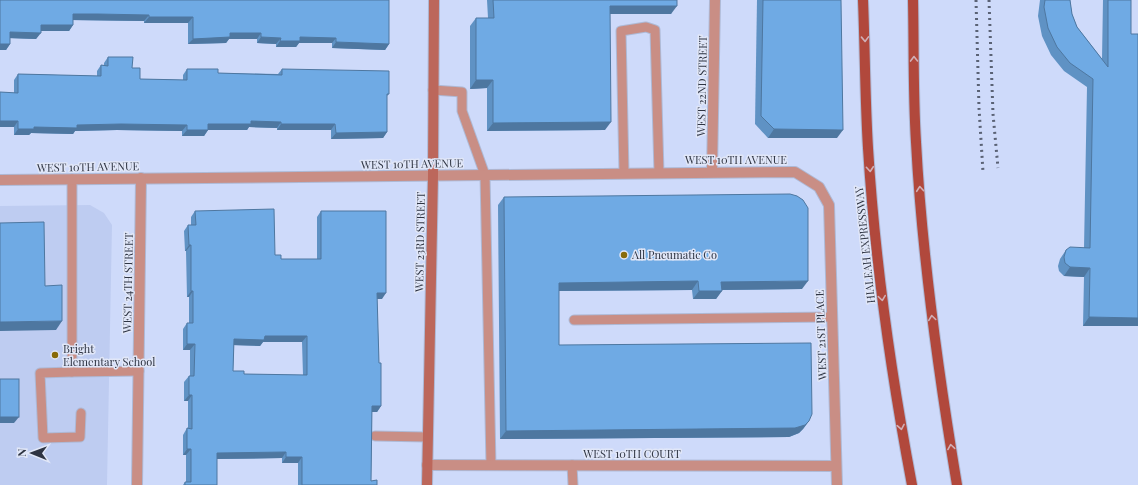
<svg xmlns="http://www.w3.org/2000/svg" width="1138" height="485" viewBox="0 0 1138 485" font-family="'Playfair Display',serif">
  <style>
    .built { fill: #beccf1 }
    .lines { fill: none; stroke-linecap: round; stroke-linejoin: round }
    .lane-casing { stroke: #aeb9d5; stroke-width: 11 }
    .street-casing { stroke: #aeb9d5; stroke-width: 12 }
    .secondary-casing { stroke: #aeb9d5; stroke-width: 12 }
    .primary-casing { stroke: #aeb9d5; stroke-width: 12 }
    .lane { stroke: #c98e85; stroke-width: 9 }
    .street { stroke: #c98e85; stroke-width: 10 }
    .secondary { stroke: #bc675b; stroke-width: 10 }
    .primary { stroke: #b1483c; stroke-width: 10 }
    .rail { stroke: #5a6275; stroke-width: 3; stroke-dasharray: 2 4; stroke-linecap: butt }
    .wall { fill: #5f92c4; fill-rule: evenodd }
    .shaded-wall { fill: #4e77a0 }
    .building { fill: #6faae4; stroke: #4e77a0; fill-rule: evenodd }
    .oneway { stroke: #d0afb6 }
    .poi-dot { fill: #886b09; stroke: #e1e7f8; stroke-width: 1.5 }
    .labels { text-anchor: middle; stroke-width: 3; stroke-linejoin: round; paint-order: stroke }
    .street-label { font-size: 11px; fill: #2e3443; stroke: #e1e7f8 }
    .poi-label { font-size: 11px; fill: #2e3443; stroke: #e1e7f8; text-anchor: start }
  </style>
  <rect width="100%" height="100%" fill="#cedafa"/>
  <polygon class="built" points="90,205 104,213 112,225 107,485 0,485 0,206"/>
  <g class="lines">
    <g class="lane-casing">
      <g id="lane">
        <polyline points="433,90 462,92 462,111 485,175 491,465"/>
        <polyline points="624,173 621,31 646,27 655,30 659,173"/>
        <polyline points="72,179 72,372 139,371"/>
        <polyline points="574,320 832,317"/>
        <polyline points="72,372 40,373 43,438 80,437 81,413"/>
        <polyline points="375,436 427,437"/>
        <polyline points="572,465 573,485"/>
      </g>
    </g>
    <g class="street-casing">
      <g id="street">
        <polyline points="712,172 715,0"/>
        <polyline points="0,180 795,172 819,187 829,205 837,485"/>
        <polyline points="427,465 836,466"/>
        <polyline points="137,485 141,178"/>
      </g>
    </g>
    <g class="secondary-casing">
      <polyline id="secondary" points="427,485 433,175 434,0"/>
    </g>
    <g class="primary-casing">
      <g id="primary">
        <path d="M 863,0 C 865,49 865,99 868,148 C 875,262 891,374 912,485"/>
        <path d="M 913,0 C 914,47 913,95 916,142 C 922,257 938,371 957,485"/>
      </g>
    </g>
    <use href="#lane" class="lane"/>
    <use href="#street" class="street"/>
    <use href="#secondary" class="secondary"/>
    <use href="#primary" class="primary"/>
    <g class="rail">
      <polyline points="976,0 979,108 983,172"/>
      <polyline points="989,0 993,114 998,168"/>
    </g>
  </g>
  <g class="wall">
    <polygon points="0,0 389,0 389,44 385,50 332,48 332,43 299,43 296,47 276,47 276,44 257,43 257,39 229,39 226,43 188,44 188,23 144,23 144,21 73,20 73,25 69,31 41,31 36,39 10,38 10,44 6,50 0,50"/>
    <polygon points="487,0 677,0 671,14 610,14 605,130 487,131 487,88 470,89 470,26 476,18 488,18"/>
    <polygon points="757,0 841,0 837,138 768,138 755,124"/>
    <polygon points="1040,0 1070,0 1072,14 1077,27 1102,59 1103,0 1131,0 1131,34 1138,34 1138,326 1083,326 1084,277 1064,276 1059,271 1058,266 1060,259 1066,250 1084,248 1087,87 1064,71 1051,55 1042,36 1038,16"/>
    <polygon points="108,57 132,68 140,79 183,80 183,75 187,69 218,73 278,74 282,69 389,94 387,96 387,132 383,138 331,139 331,130 277,130 277,128 249,127 247,130 208,130 204,136 182,136 182,131 117,130 75,131 73,134 31,133 29,135 14,135 14,127 0,127 0,92 14,93 14,80 18,74 97,76 97,71 101,65 104,65 104,63"/>
    <polygon points="504,197 802,289 722,290 716,299 693,299 692,290 559,291 559,345 809,421 803,429 799,433 789,437 500,439 498,205"/>
    <path d="M 195,211 L 281,259 L 317,259 L 317,217 L 321,211 L 382,299 L 377,299 L 379,363 L 381,406 L 377,412 L 372,412 L 371,481 L 377,485 L 298,485 L 298,463 L 282,463 L 282,458 L 217,459 L 217,485 L 183,485 L 185,482 L 186,482 L 186,455 L 183,455 L 183,435 L 187,428 L 188,428 L 188,401 L 184,401 L 184,382 L 189,376 L 190,376 L 190,350 L 183,350 L 183,329 L 187,323 L 189,323 L 189,297 L 187,297 L 186,251 L 185,251 L 184,231 L 188,225 L 191,225 L 191,217 ZM 263,342 L 302,342 L 303,375 L 244,374 L 233,371 L 234,345 L 260,346 Z"/>
  </g>
  <g class="shaded-wall">
    <polygon points="610,6 677,6 671,14 604,14"/>
    <polygon points="73,14 98,14 149,15 144,21 69,20"/>
    <polygon points="149,17 193,17 188,23 144,23"/>
    <polygon points="41,25 73,25 69,31 37,31"/>
    <polygon points="10,32 41,33 36,39 6,38"/>
    <polygon points="230,33 261,33 257,39 229,39 226,43 188,44 193,39"/>
    <polygon points="261,37 281,38 276,44 257,43"/>
    <polygon points="300,37 336,38 332,43 299,43 296,47 276,47 280,41"/>
    <polygon points="336,42 389,44 385,50 332,48"/>
    <polygon points="0,44 10,44 6,50 0,50"/>
    <polygon points="476,80 493,80 487,88 470,89"/>
    <polygon points="0,121 18,121 14,127 0,127"/>
    <polygon points="251,121 281,122 277,128 249,127 247,130 204,130 208,124"/>
    <polygon points="611,122 605,130 487,131 493,123"/>
    <polygon points="121,124 187,125 182,131 117,130 75,131 73,134 31,133 29,135 14,135 18,129 34,127 77,125"/>
    <polygon points="281,124 335,124 331,130 277,130"/>
    <polygon points="774,129 843,130 837,138 768,138"/>
    <polygon points="187,130 208,130 204,136 182,136"/>
    <polygon points="387,132 383,138 331,139 336,133"/>
    <polygon points="189,245 191,245 186,251 185,251"/>
    <polygon points="1070,267 1090,268 1084,277 1064,276"/>
    <polygon points="698,281 692,290 553,291 559,283"/>
    <polygon points="808,281 802,289 715,290 721,282"/>
    <polygon points="191,291 193,291 189,297 187,297"/>
    <polygon points="699,291 722,291 716,299 693,299"/>
    <polygon points="377,293 386,293 382,299 372,299"/>
    <polygon points="1089,317 1138,318 1138,326 1083,326"/>
    <polygon points="62,321 56,330 0,331 0,322"/>
    <polygon points="265,336 307,336 302,342 263,342 260,346 230,345 234,339"/>
    <polygon points="187,344 195,344 190,350 183,350"/>
    <polygon points="189,395 192,395 188,401 184,401"/>
    <polygon points="372,406 381,406 377,412 368,412"/>
    <polygon points="0,417 19,417 14,423 0,423"/>
    <polygon points="809,421 803,429 799,433 789,437 500,439 506,431"/>
    <polygon points="187,449 191,449 186,455 183,455"/>
    <polygon points="286,452 282,458 213,459 217,453"/>
    <polygon points="286,457 302,457 298,463 282,463"/>
  </g>
  <g class="building">
    <polygon points="0,0 389,0 389,44 336,42 336,38 300,37 300,41 280,41 281,38 261,37 261,33 230,33 230,37 193,39 193,17 149,17 149,15 98,14 73,14 73,25 41,25 41,33 10,32 10,44 0,44"/>
    <polygon points="493,0 677,0 677,6 610,6 611,122 493,123 493,80 476,80 476,18 494,18"/>
    <polygon points="763,0 841,0 843,130 774,129 761,116"/>
    <polygon points="1045,0 1070,0 1072,14 1077,27 1108,67 1108,0 1131,0 1131,34 1138,34 1138,318 1089,317 1090,268 1070,267 1065,263 1064,257 1066,250 1070,247 1090,248 1093,79 1070,63 1057,47 1048,28 1044,7"/>
    <polygon points="108,57 133,57 132,68 140,68 140,79 187,80 187,69 218,69 218,73 282,75 282,69 389,71 389,94 387,94 387,132 336,133 335,124 281,124 281,122 251,121 251,124 208,124 208,130 187,130 187,125 121,124 77,125 77,128 34,127 34,129 18,129 18,121 0,121 0,92 18,93 18,74 101,76 101,65 108,66"/>
    <polygon points="790,194 797,196 803,200 808,208 808,281 721,282 722,291 699,291 698,281 559,283 559,345 811,343 812,414 809,421 805,425 795,428 506,431 504,197"/>
    <path d="M 274,209 L 275,255 L 281,255 L 281,259 L 321,259 L 321,211 L 386,211 L 386,293 L 377,293 L 379,363 L 381,363 L 381,406 L 372,406 L 371,481 L 377,480 L 377,485 L 302,485 L 302,457 L 286,457 L 286,452 L 217,453 L 217,485 L 185,485 L 185,482 L 191,482 L 191,449 L 187,449 L 187,428 L 192,429 L 192,395 L 189,395 L 189,376 L 194,376 L 195,344 L 187,344 L 187,323 L 193,323 L 193,291 L 191,291 L 191,245 L 189,245 L 188,225 L 196,225 L 195,211 ZM 265,336 L 307,336 L 307,375 L 244,374 L 244,371 L 233,371 L 234,339 L 264,340 Z"/>
    <polygon points="44,222 45,286 62,285 62,321 0,322 0,223"/>
    <rect x="0" y="379" width="19" height="38"/>
  </g>
  <defs><path id="oneway-chevron" d="M-2-3.5L2.5 0L-2 3.5" fill="none" stroke-width="1.6" stroke-linecap="round" stroke-linejoin="round"/></defs>
  <g class="oneway">
    <use href="#oneway-chevron" transform="translate(865 39) rotate(88)"/>
    <use href="#oneway-chevron" transform="translate(914 59) rotate(-91)"/>
    <use href="#oneway-chevron" transform="translate(870 169) rotate(85)"/>
    <use href="#oneway-chevron" transform="translate(920 189) rotate(-95)"/>
    <use href="#oneway-chevron" transform="translate(882 298) rotate(82)"/>
    <use href="#oneway-chevron" transform="translate(932 318) rotate(-98)"/>
    <use href="#oneway-chevron" transform="translate(901 427) rotate(80)"/>
    <use href="#oneway-chevron" transform="translate(951 447) rotate(-99)"/>
  </g>
  <g class="poi-dot">
    <circle cx="624" cy="255" r="4"/>
    <circle cx="55" cy="355" r="4"/>
  </g>
  <g class="labels">
    <g class="street-label">
      <text transform="translate(702 86) rotate(-89)" y="4">WEST 22ND STREET</text>
      <text x="736" y="164">WEST 10TH AVENUE</text>
      <text transform="translate(412 164) rotate(-1)" y="4">WEST 10TH AVENUE</text>
      <text transform="translate(88 167) rotate(-1)" y="4">WEST 10TH AVENUE</text>
      <text transform="translate(420 242) rotate(-89)" y="4">WEST 23RD STREET</text>
      <text transform="translate(865 245) rotate(-96)" y="4">HIALEAH EXPRESSWAY</text>
      <text transform="translate(128 283) rotate(-89)" y="4">WEST 24TH STREET</text>
      <text transform="translate(821 335) rotate(-92)" y="4">WEST 21ST PLACE</text>
      <text x="632" y="458">WEST 10TH COURT</text>
    </g>
    <g class="poi-label">
      <text x="632" y="259">All Pneumatic Co</text>
      <text x="63" y="353">Bright<tspan x="63" dy="13">Elementary School</tspan></text>
    </g>
  </g>
  <g transform="translate(32 453) rotate(271)" stroke="#e1e7f8" stroke-width="3" paint-order="stroke">
  <path d="M0-3L7 15L0 10L-7 15Z" fill="#2e3443"/>
  <text y="-6" font-size="11" font-weight="bold" text-anchor="middle" fill="#2e3443">N</text>
  </g>
</svg>
